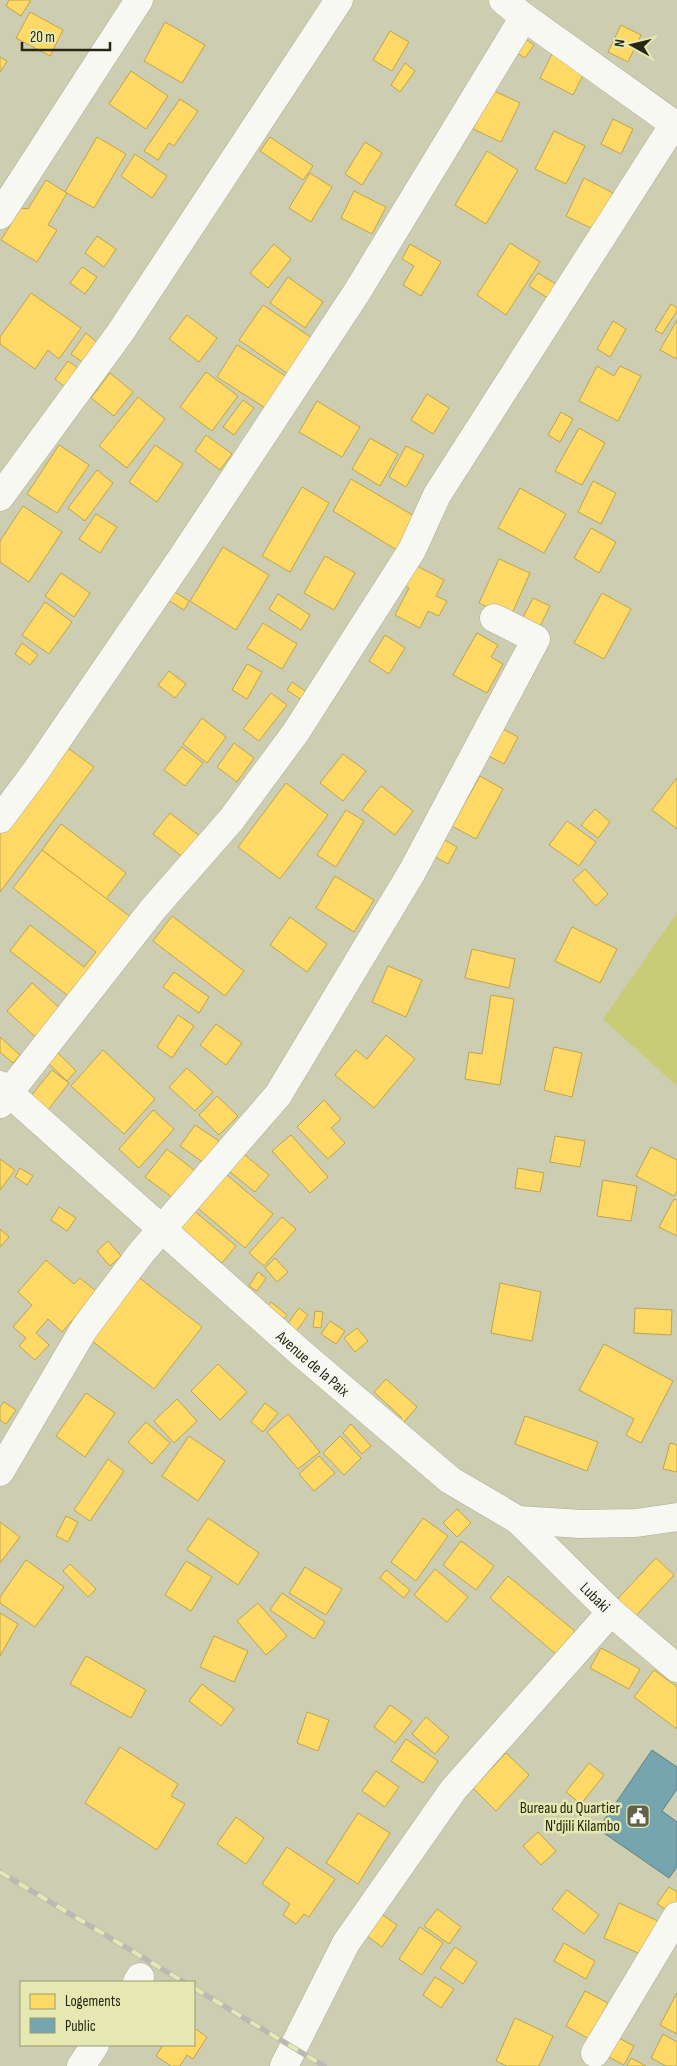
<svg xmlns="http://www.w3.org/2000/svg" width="677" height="2066" viewBox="0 0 677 2066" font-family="'Sofia Sans Condensed',sans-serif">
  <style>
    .green { fill: #c9cb77 }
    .homes { fill: #ffd966; stroke: #bea44d }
    .public { fill: #76a5af; stroke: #5e8080 }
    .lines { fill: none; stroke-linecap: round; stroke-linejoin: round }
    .street-casing { stroke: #abac94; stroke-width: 29 }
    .secondary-casing { stroke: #abac94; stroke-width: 29 }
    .street { stroke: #f8f8f3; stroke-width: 28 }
    .secondary { stroke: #f8f8f3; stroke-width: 28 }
    .rail-casing { stroke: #babab3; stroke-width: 5.5 }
    .rail { stroke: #e5e8b1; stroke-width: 4; stroke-dasharray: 11; stroke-linecap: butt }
    .labels { text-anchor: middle; stroke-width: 5; stroke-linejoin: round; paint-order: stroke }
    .street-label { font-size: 16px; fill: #272813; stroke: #e5e8b1 }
    .poi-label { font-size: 16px; fill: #272813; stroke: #e5e8b1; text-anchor: end }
  </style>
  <rect width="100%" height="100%" fill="#cdceb1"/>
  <polygon class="green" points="677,913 677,1086 603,1019"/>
  <g class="homes">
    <polygon points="9,0 31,0 21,16 6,6"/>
    <polygon points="30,12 63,30 50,56 16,38"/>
    <polygon points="165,22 205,45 182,83 144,61"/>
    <polygon points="621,25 641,35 628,62 608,52"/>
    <polygon points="390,31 409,42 392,71 373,60"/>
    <polygon points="524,38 534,45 525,58 514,51"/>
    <polygon points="552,54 585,71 573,95 540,78"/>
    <polygon points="0,57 7,61 0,72"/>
    <polygon points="405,63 415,71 400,92 391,85"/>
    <polygon points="131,71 168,96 146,129 109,104"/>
    <polygon points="492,90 520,103 501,142 473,129"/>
    <polygon points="180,99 198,111 174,146 169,143 158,160 144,151"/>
    <polygon points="613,119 633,129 621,154 601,144"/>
    <polygon points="554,131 585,146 566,184 535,169"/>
    <polygon points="97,137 126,154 94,208 65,192"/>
    <polygon points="270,137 313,166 303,180 260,151"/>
    <polygon points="365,142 382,153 362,185 345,174"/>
    <polygon points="487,151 518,170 486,224 455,205"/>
    <polygon points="135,154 167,176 152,198 121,176"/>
    <polygon points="310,173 332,187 311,222 289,208"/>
    <polygon points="584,178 613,193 595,230 566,216"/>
    <polygon points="46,180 67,193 48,225 57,230 37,262 1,240 21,208 28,209"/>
    <polygon points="354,191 386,207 372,234 341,218"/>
    <polygon points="97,236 116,249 104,267 85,253"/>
    <polygon points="510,243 540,262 506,315 477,295"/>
    <polygon points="274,244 291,259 268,288 250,273"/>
    <polygon points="410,244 441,262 421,296 403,285 414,266 402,259"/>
    <polygon points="82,267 97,277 85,294 70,283"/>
    <polygon points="538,273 559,286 551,300 529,286"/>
    <polygon points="288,277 323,302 305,328 270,303"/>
    <polygon points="31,293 81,328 59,359 48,350 35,369 0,344 0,337"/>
    <polygon points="671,304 677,308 677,311 662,334 655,330"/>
    <polygon points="263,305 315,340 291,376 239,340"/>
    <polygon points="187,315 217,338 199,362 169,339"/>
    <polygon points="677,320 677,359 660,350"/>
    <polygon points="613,321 626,329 610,357 597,349"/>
    <polygon points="86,333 99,344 85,364 71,354"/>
    <polygon points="237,345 290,379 270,411 217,377"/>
    <polygon points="68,361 78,368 65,387 55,379"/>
    <polygon points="597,366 614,376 620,366 641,376 618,421 579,401"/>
    <polygon points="206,372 238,396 212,431 180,407"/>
    <polygon points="110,373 133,392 114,416 91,398"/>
    <polygon points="427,394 449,408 433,434 411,420"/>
    <polygon points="138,397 165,419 127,468 99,446"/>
    <polygon points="243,400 254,408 234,435 223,427"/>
    <polygon points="317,401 360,427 342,457 299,432"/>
    <polygon points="561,412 573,419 560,442 548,435"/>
    <polygon points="579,428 605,443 582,485 555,471"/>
    <polygon points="206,435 232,454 220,470 195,451"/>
    <polygon points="370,438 398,454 380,486 352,469"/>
    <polygon points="59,445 89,465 57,513 27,494"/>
    <polygon points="155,445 183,464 157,502 129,482"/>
    <polygon points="406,446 424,455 406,487 389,477"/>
    <polygon points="97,470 113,483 85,521 68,508"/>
    <polygon points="351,479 416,517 397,550 333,511"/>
    <polygon points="593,481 616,493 601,524 578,512"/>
    <polygon points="302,487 329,503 290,572 262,556"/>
    <polygon points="520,488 566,514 544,553 498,528"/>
    <polygon points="23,506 62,532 29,582 0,562 0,541"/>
    <polygon points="96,514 117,527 100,553 79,539"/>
    <polygon points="591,528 616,542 599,573 574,558"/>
    <polygon points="223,547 269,575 236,630 190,601"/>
    <polygon points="325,556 355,573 334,610 304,593"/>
    <polygon points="499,559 530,573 510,618 479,603"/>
    <polygon points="415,565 444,580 436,596 447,601 439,616 428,611 420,628 395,615 409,588 405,586"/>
    <polygon points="61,573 90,593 74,617 45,596"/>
    <polygon points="173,591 189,601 184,610 168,600"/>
    <polygon points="602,593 631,609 604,659 574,643"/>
    <polygon points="278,594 310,615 301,630 269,609"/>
    <polygon points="533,598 550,606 537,632 520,623"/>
    <polygon points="45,602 72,622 49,654 22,635"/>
    <polygon points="263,623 297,644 282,669 247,648"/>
    <polygon points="477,633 498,645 491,657 503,664 487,693 453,675"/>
    <polygon points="385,635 405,648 389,674 369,661"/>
    <polygon points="22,643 38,655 30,665 15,654"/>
    <polygon points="247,664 262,672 247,699 232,690"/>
    <polygon points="169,671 186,684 175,698 158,685"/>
    <polygon points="292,682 311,695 306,703 287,690"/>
    <polygon points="271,693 287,705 259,741 243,729"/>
    <polygon points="202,718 226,737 207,763 183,744"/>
    <polygon points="499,727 518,737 504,764 485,754"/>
    <polygon points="234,743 254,758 237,782 217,767"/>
    <polygon points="65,746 94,767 0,892 0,833"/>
    <polygon points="182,747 203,763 185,786 164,770"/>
    <polygon points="343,754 366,771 343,801 320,783"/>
    <polygon points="480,776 503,789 476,839 452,826"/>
    <polygon points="677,778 677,829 652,810"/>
    <polygon points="286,783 328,815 280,879 238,847"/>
    <polygon points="381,786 413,811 395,835 362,810"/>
    <polygon points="595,809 610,822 598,838 581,825"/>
    <polygon points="346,810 364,821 336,867 317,855"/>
    <polygon points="170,813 201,837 184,858 153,834"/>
    <polygon points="567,821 596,842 579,866 549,845"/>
    <polygon points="61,824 126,873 106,899 42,850"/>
    <polygon points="437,836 457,847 448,864 428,853"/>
    <polygon points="42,850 136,921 75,1001 10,951 30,925 84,967 96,952 13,888"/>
    <polygon points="585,869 608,894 596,906 573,880"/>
    <polygon points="335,876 374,900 354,932 316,908"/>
    <polygon points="172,916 244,971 225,996 153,941"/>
    <polygon points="290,917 327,944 307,972 270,945"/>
    <polygon points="572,927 617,949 600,983 555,961"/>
    <polygon points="472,949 515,959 509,988 465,978"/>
    <polygon points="388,966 422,980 406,1017 372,1002"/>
    <polygon points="174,972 209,997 199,1013 163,987"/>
    <polygon points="32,983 64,1012 39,1040 7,1011"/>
    <polygon points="491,995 514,999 500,1085 465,1079 469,1052 482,1054"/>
    <polygon points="178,1015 194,1026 172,1058 157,1047"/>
    <polygon points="216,1024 242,1043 226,1065 200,1045"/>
    <polygon points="386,1035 415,1059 374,1108 335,1075 356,1050 367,1059"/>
    <polygon points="0,1037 20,1055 13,1063 0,1052"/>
    <polygon points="554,1047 582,1053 572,1097 544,1090"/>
    <polygon points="103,1050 155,1099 124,1134 71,1086"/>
    <polygon points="58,1053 76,1071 67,1081 48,1063"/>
    <polygon points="187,1068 213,1092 195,1111 169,1087"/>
    <polygon points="52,1070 69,1083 48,1110 31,1096"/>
    <polygon points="217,1096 238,1116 219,1135 199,1115"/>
    <polygon points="324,1100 341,1119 331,1128 345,1143 328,1159 297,1127"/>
    <polygon points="153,1110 174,1129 139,1168 119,1149"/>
    <polygon points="195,1125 219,1141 204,1163 180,1146"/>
    <polygon points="291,1135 328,1177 310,1193 272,1151"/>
    <polygon points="555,1136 585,1141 580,1167 550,1162"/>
    <polygon points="651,1147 677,1160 677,1191 674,1196 636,1176"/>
    <polygon points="167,1149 199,1174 177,1201 145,1177"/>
    <polygon points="240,1151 269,1175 255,1192 225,1168"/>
    <polygon points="0,1159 15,1170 0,1190"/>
    <polygon points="20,1168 33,1176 27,1185 15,1177"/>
    <polygon points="518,1168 544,1173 540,1192 515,1188"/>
    <polygon points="221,1170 273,1214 245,1248 193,1204"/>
    <polygon points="603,1180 637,1186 631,1221 597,1216"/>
    <polygon points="674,1199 677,1200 677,1236 659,1227"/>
    <polygon points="59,1207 76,1218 67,1231 51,1220"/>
    <polygon points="192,1209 236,1246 222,1263 178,1226"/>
    <polygon points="282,1217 296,1229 264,1266 249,1253"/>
    <polygon points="0,1229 9,1237 0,1247"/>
    <polygon points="108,1241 121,1256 110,1266 97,1251"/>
    <polygon points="275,1258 288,1272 277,1282 265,1268"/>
    <polygon points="46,1260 74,1284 80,1278 97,1292 62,1332 48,1319 36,1333 49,1345 35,1360 19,1346 26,1338 13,1327 32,1305 18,1292"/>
    <polygon points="258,1272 266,1278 257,1291 249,1286"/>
    <polygon points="137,1276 202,1327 154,1389 88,1338"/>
    <polygon points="500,1283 541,1292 532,1341 491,1333"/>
    <polygon points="271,1302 287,1315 282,1321 266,1308"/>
    <polygon points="299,1308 308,1315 295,1333 286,1326"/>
    <polygon points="635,1308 672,1310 671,1335 634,1333"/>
    <polygon points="315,1311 323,1312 321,1328 313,1327"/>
    <polygon points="330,1321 345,1331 336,1344 321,1334"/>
    <polygon points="357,1328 368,1341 355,1352 344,1338"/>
    <polygon points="604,1344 673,1381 641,1443 626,1435 634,1419 579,1390"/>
    <polygon points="218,1364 247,1392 220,1420 191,1391"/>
    <polygon points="386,1379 417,1407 403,1423 400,1420 402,1418 374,1392"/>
    <polygon points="86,1393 115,1413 85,1457 56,1436"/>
    <polygon points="177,1399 197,1421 174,1443 154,1421"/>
    <polygon points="4,1402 16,1410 6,1424 0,1420 0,1407"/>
    <polygon points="265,1403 278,1413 263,1432 251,1422"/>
    <polygon points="288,1414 320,1452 298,1469 267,1432"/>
    <polygon points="525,1416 598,1442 587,1471 515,1444"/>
    <polygon points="146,1422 170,1443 152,1464 128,1442"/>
    <polygon points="351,1424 371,1446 362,1454 343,1433"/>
    <polygon points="189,1436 225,1461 198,1501 162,1476"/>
    <polygon points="340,1436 361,1458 344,1475 323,1453"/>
    <polygon points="670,1443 677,1445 677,1472 663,1469"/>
    <polygon points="319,1456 335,1473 314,1491 299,1474"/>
    <polygon points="108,1459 124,1471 90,1521 74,1510"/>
    <polygon points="457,1509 471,1523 457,1537 443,1523"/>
    <polygon points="66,1516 78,1522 68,1542 56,1536"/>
    <polygon points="208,1518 259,1553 238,1585 187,1550"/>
    <polygon points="423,1518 448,1536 416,1581 391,1562"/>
    <polygon points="0,1522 20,1537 0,1563"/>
    <polygon points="461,1541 494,1566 476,1590 443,1565"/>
    <polygon points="656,1558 674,1575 630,1622 612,1605"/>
    <polygon points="26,1560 64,1587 35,1627 0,1603 0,1597"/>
    <polygon points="186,1561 212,1577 191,1611 165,1595"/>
    <polygon points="70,1564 96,1589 88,1597 63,1571"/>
    <polygon points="305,1567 342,1589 326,1615 289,1593"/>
    <polygon points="435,1569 468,1597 447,1622 414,1595"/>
    <polygon points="386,1570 410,1590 404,1598 380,1578"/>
    <polygon points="508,1576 576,1632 557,1655 490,1598"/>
    <polygon points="282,1593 325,1622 314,1639 270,1610"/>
    <polygon points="258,1603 287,1636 266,1655 237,1621"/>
    <polygon points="0,1613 18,1624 0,1656"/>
    <polygon points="214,1636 248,1651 234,1682 200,1667"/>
    <polygon points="601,1648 640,1669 629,1689 590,1668"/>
    <polygon points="86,1656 146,1690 131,1718 70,1684"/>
    <polygon points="654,1670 677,1687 677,1729 634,1697"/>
    <polygon points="202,1684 234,1709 221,1726 189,1701"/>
    <polygon points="390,1705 412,1721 395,1743 374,1727"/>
    <polygon points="307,1712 329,1720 318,1751 297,1743"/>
    <polygon points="426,1717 449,1737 435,1754 412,1734"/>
    <polygon points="406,1739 438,1761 423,1783 391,1761"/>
    <polygon points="120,1747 178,1784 171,1796 185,1804 157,1850 85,1803"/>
    <polygon points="506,1753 529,1775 496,1811 473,1788"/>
    <polygon points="589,1763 604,1775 581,1804 566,1792"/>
    <polygon points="376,1771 399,1787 385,1807 362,1791"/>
    <polygon points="358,1813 390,1833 358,1884 326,1863"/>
    <polygon points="236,1817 264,1838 246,1864 217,1844"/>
    <polygon points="538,1832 556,1851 541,1865 523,1846"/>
    <polygon points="287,1847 335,1879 309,1917 304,1914 296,1924 283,1915 290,1904 262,1884"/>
    <polygon points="669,1887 677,1892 677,1904 671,1913 657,1904"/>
    <polygon points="567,1890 599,1915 584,1934 552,1909"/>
    <polygon points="619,1903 660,1922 645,1956 604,1938"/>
    <polygon points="437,1909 461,1927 449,1944 424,1926"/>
    <polygon points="377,1911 397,1925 382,1947 363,1933"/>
    <polygon points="420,1927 443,1943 422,1975 399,1959"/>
    <polygon points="564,1943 595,1961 586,1979 554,1961"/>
    <polygon points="455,1947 477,1962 463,1984 440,1968"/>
    <polygon points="435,1977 454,1989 441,2008 423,1995"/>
    <polygon points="585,1991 608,2003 589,2039 566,2026"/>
    <polygon points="677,1993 677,2034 660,2025"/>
    <polygon points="515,2018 553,2036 539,2066 507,2066 496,2061"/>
    <polygon points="194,2028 207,2037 193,2059 187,2055 180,2066 171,2066 156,2056 163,2045 194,2045"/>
    <polygon points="663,2034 677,2042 677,2066 666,2066 651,2058"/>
    <polygon points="615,2036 634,2046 624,2065 605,2055"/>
    <polygon points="631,2058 646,2066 627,2066"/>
  </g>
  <polygon class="public" points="652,1750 677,1767 677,1789 662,1811 677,1822 677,1867 669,1878 598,1829"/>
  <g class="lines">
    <g class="street-casing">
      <g id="street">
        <polyline points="0,215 139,0"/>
        <polyline points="0,497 120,333 339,0"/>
        <polyline points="0,819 36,771 183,556 357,292 524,17 503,0"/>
        <polyline points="0,1104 153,909 231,820 296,732 412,550 437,495 674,124 524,17"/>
        <polyline points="0,1472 84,1329 141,1253 278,1095 412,872 536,639 494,618"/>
        <path id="s1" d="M 518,1520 L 611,1612 L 677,1668"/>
        <polyline points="137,1982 140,1977"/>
        <polyline points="595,2053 677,1916"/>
        <polyline points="81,2066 95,2045"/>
        <polyline points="284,2066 346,1943 453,1790 611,1612"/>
      </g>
    </g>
    <g class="secondary-casing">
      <g id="secondary">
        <path id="s2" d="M 0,1085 L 301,1353 L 450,1480 L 518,1520 L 581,1524 L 636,1523 L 677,1517"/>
      </g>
    </g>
    <use href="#street" class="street"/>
    <use href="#secondary" class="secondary"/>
    <g class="rail-casing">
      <g id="rail">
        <polyline points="0,1872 184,1982"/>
        <polyline points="194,1988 324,2066"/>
      </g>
    </g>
    <use href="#rail" class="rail"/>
  </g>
  <defs>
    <g id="civic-square" transform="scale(1.25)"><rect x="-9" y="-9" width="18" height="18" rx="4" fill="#61624a" stroke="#e5e8b1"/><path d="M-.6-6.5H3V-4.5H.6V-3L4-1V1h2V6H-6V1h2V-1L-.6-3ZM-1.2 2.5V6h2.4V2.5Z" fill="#fff"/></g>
  </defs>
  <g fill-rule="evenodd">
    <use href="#civic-square" x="638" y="1816"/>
  </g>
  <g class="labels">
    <g class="street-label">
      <text dy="6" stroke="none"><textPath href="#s2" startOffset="419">Avenue de la Paix</textPath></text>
      <text dy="6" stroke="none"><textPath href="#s1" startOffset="109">Lubaki</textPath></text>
    </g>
    <g class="poi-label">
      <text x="620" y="1813">Bureau du Quartier<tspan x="620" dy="18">N'djili Kilambo</tspan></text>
    </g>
  </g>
  <rect x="20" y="1981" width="175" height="65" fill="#e5e8b1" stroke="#999b72"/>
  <rect x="30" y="1994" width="25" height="15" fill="#ffd966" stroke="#999b72"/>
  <text x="65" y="2006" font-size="15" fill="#272813">Logements</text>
  <rect x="30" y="2018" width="25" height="15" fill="#76a5af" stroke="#999b72"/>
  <text x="65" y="2031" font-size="15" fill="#272813">Public</text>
  <g transform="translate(632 45) rotate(278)" stroke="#e5e8b1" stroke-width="4" paint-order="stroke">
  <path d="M0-4L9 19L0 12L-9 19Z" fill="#272813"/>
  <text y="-8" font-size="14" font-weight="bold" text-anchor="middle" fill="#272813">N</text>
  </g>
  <path d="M22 42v8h88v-8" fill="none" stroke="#272813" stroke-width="2.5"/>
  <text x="30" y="42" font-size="15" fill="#272813" stroke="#e5e8b1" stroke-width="4" paint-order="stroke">20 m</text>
</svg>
